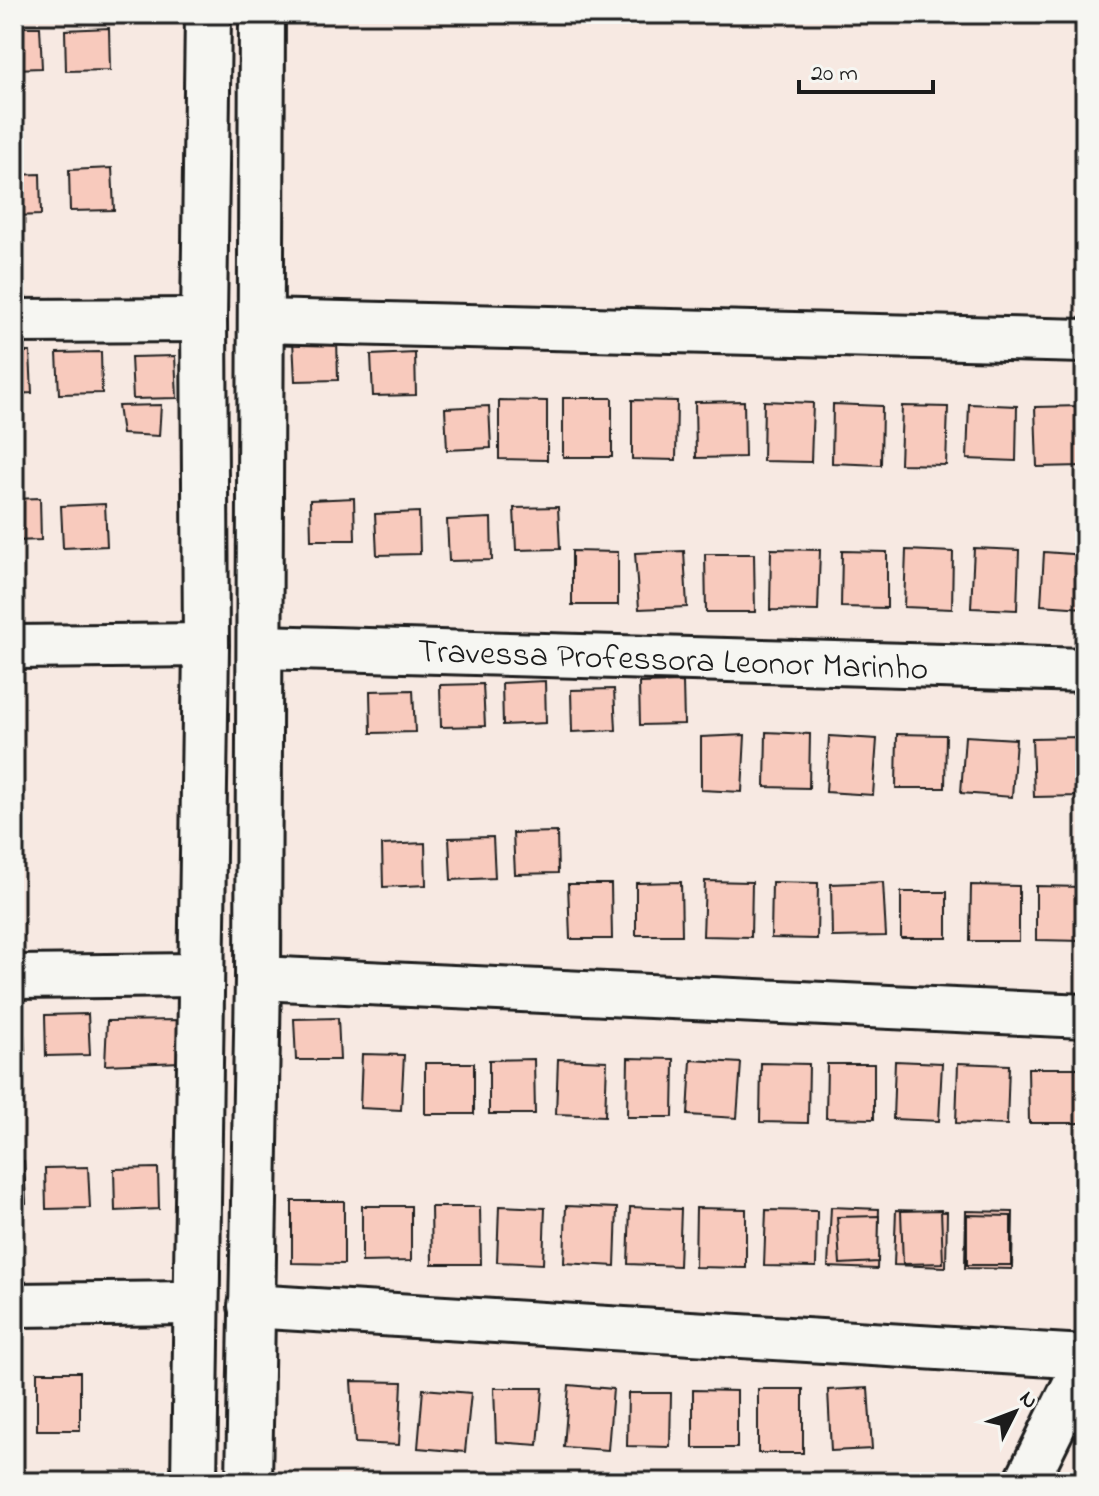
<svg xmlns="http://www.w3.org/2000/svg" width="1099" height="1496" viewBox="0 0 1099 1496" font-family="'Indie Flower',sans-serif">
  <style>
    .building { fill: #f8cabd; stroke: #1c1c1c; stroke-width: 2 }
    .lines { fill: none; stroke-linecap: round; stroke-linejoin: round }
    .minor-casing { stroke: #1c1c1c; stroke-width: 48 }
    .tertiary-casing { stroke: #1c1c1c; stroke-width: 50 }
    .minor { stroke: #f6f6f2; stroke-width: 42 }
    .tertiary { stroke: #f6f6f2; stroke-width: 44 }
    .labels { text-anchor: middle; stroke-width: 6; stroke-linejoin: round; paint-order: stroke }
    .street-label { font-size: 34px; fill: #1c1c1c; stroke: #f6f6f2 }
  </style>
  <rect width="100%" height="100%" fill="#f7e9e2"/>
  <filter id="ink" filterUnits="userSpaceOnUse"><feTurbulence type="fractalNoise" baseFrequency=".0125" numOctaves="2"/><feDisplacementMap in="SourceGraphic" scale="16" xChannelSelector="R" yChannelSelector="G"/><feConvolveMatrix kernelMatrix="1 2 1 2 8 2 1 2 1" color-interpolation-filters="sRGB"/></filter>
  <g filter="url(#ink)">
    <g class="building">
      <polygon points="14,27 40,27 42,68 14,69"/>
      <polygon points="109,28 110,70 66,71 65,30"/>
      <polygon points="112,168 114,210 70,211 69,170"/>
      <polygon points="40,174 41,215 14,216 14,175"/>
      <polygon points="337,338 338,380 295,381 293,340"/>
      <polygon points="14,352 30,352 32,393 14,394"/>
      <polygon points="101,352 102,393 59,394 57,353"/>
      <polygon points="415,353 416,395 373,396 371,355"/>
      <polygon points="175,356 177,398 133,399 131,357"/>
      <rect x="563" y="398" width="49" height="59"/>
      <polygon points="499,400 547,401 547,460 499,459"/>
      <polygon points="632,400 677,401 676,460 632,459"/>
      <polygon points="744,401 745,457 696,458 695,402"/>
      <polygon points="764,401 813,403 811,462 763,461"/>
      <polygon points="833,404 882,406 881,465 832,463"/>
      <polygon points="969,404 1017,406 1016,461 967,459"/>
      <polygon points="161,405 159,436 122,434 118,406"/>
      <polygon points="489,406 491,448 447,450 445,408"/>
      <polygon points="902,406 948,407 946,465 900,464"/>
      <polygon points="1081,406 1083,466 1037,467 1035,407"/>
      <polygon points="40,498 41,540 14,541 14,499"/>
      <polygon points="354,498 355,540 311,540 310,500"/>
      <polygon points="105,504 107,546 63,548 61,506"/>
      <polygon points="558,507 560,549 516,550 514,508"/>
      <polygon points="419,512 420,554 377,555 375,514"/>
      <polygon points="491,518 492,560 449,561 447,520"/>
      <polygon points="974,548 1019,550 1017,610 971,608"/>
      <polygon points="771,549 820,550 818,611 770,610"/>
      <polygon points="906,550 953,552 952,609 904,607"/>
      <polygon points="572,551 618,552 618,605 572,605"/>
      <polygon points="684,551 687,607 639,609 635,553"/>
      <polygon points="842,551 887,552 887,608 841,607"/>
      <polygon points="1044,552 1085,555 1084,608 1041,605"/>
      <polygon points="705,554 754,554 755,612 706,612"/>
      <polygon points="545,681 546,723 503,725 502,683"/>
      <polygon points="683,682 684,724 640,725 639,683"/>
      <polygon points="483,684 485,726 441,727 440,685"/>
      <polygon points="614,689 616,730 572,732 571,690"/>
      <polygon points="413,690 415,732 371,733 370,691"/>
      <polygon points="766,732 810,734 809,788 765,787"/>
      <polygon points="897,734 946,735 945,788 896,788"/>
      <polygon points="745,735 742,792 701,790 701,737"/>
      <polygon points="829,736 877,739 873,795 826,792"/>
      <polygon points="965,736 1016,739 1012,797 961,793"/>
      <polygon points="1079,737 1081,796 1034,797 1032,738"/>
      <polygon points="557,832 558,873 515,874 513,833"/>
      <polygon points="493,837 495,878 451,880 449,838"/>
      <polygon points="425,843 426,885 383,887 382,845"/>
      <polygon points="705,881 752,882 751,937 703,936"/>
      <polygon points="681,882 682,935 636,935 636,883"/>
      <polygon points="772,882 818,883 817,939 771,938"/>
      <polygon points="883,882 886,936 832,937 831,884"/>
      <polygon points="568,884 611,884 612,939 570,939"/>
      <polygon points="971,885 1019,886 1019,941 970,941"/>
      <polygon points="1036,886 1083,887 1083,941 1036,940"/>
      <rect x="901" y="892" width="46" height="46"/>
      <polygon points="23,1012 25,1054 14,1054 14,1013"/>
      <polygon points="88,1014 90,1055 46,1056 45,1015"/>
      <polygon points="338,1018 340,1060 296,1060 294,1019"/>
      <polygon points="180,1020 181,1062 105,1065 107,1021"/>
      <polygon points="362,1054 404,1055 401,1110 360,1108"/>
      <polygon points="628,1058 674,1059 673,1117 627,1117"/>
      <polygon points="534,1059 535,1114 489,1114 489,1060"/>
      <polygon points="558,1059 607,1061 605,1116 556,1114"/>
      <polygon points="691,1060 741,1063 737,1118 688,1115"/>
      <polygon points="895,1061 942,1063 939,1121 893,1119"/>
      <rect x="425" y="1063" width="49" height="51"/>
      <polygon points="761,1063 809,1064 808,1123 760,1122"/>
      <polygon points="958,1063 1009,1065 1007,1125 956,1123"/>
      <polygon points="827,1064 874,1064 874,1119 826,1118"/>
      <polygon points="1028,1068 1080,1068 1081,1123 1029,1123"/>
      <polygon points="14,1161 24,1161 26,1203 14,1203"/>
      <polygon points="88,1167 90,1208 46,1209 45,1168"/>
      <polygon points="158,1168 159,1209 115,1211 114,1169"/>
      <polygon points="292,1201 344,1201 344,1264 292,1263"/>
      <polygon points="362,1206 411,1206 411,1261 362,1262"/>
      <polygon points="499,1206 545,1208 543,1264 497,1262"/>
      <polygon points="566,1206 617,1208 615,1266 564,1263"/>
      <polygon points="431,1207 480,1207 481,1264 432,1264"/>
      <polygon points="630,1207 681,1209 679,1266 628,1264"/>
      <polygon points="831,1207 879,1209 877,1269 828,1267"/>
      <polygon points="696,1208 746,1209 746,1268 695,1267"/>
      <polygon points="766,1210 817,1211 816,1267 764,1266"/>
      <polygon points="896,1210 947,1212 946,1267 894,1265"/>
      <polygon points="941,1210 943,1263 903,1264 901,1211"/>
      <polygon points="966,1211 1013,1212 1012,1269 965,1268"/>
      <polygon points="967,1215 1011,1216 1011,1265 967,1265"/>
      <polygon points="879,1216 878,1262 840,1264 837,1217"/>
      <rect x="37" y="1372" width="43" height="58"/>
      <polygon points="351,1381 402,1382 399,1445 355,1443"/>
      <polygon points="569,1385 613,1389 608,1450 564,1447"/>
      <polygon points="494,1388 543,1388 538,1445 496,1442"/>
      <polygon points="868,1388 872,1449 831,1451 828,1390"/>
      <polygon points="423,1389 471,1393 465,1452 418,1448"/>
      <rect x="758" y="1389" width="45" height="64"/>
      <polygon points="693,1390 737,1391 737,1448 693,1448"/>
      <polygon points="628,1393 671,1393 670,1447 627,1446"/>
    </g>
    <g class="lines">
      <g class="minor-casing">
        <g id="minor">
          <polyline points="14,321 204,320"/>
          <polyline points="260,321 1085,341"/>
          <polyline points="14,647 206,645"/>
          <polyline points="261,647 1085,670"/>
          <polyline points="14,977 199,975"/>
          <polyline points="258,978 1085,1016"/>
          <polyline points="14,1305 195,1303"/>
          <polyline points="250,1306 1085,1357"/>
          <polyline points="1026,1482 1085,1363"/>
        </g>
      </g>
      <g class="tertiary-casing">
        <g id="tertiary">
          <polyline points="194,1482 206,645 204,320 208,14"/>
          <polyline points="249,1482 258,978 262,14"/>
        </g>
      </g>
      <use href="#minor" class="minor"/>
      <use href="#tertiary" class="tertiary"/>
    </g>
  </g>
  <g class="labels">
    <g class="street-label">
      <text transform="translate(673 658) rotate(2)" y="12">Travessa Professora Leonor Marinho</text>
    </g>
  </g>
  <rect width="1099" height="1496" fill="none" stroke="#f6f6f2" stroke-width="48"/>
  <rect x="24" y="24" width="1051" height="1448" fill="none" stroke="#1c1c1c" stroke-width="3" filter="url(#ink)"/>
  <g transform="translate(1015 1412) rotate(48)" stroke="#f6f6f2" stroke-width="6" paint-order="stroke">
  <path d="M0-6L14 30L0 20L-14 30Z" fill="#1c1c1c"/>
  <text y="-12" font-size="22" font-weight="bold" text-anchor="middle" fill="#1c1c1c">N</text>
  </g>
  <path d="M799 80v12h134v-12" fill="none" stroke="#1c1c1c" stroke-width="4"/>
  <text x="811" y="80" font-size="24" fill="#1c1c1c" stroke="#f6f6f2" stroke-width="6" paint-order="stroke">20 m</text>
</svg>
